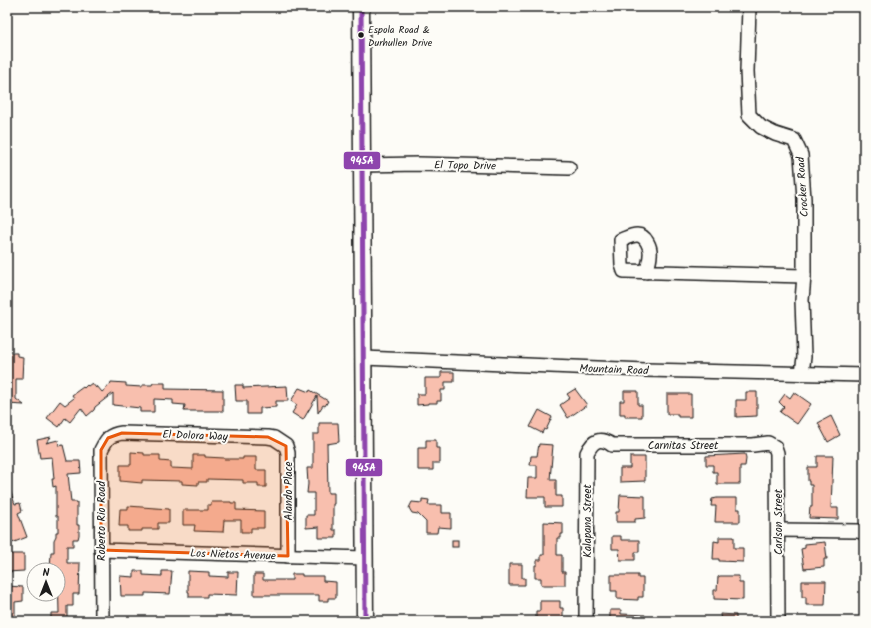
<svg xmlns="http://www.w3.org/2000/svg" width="871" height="628" viewBox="0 0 871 628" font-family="Kalam,sans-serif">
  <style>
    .building { fill: #f8bfae; stroke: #1c1c1c }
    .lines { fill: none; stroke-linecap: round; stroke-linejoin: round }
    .minor-casing { stroke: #1c1c1c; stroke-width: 16 }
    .major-casing { stroke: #1c1c1c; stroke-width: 19 }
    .minor { stroke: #fdfcf7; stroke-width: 13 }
    .major { stroke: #fdfcf7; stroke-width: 16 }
    .bus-1-casing { stroke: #fdfcf7; stroke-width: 8 }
    .bus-1 { stroke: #8e44ad; stroke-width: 5 }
    .marked { fill: #e8590c; fill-opacity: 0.2; stroke: #e8590c; stroke-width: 3; stroke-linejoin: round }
    .bus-dot { fill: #1c1c1c; stroke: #fdfcf7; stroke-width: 1.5 }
    .labels { text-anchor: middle; stroke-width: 4; stroke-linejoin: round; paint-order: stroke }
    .bus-label { font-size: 10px; fill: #1c1c1c; stroke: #fdfcf7; text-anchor: start }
    .street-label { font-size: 11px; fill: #1c1c1c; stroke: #fdfcf7 }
    .line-badge { stroke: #fdfcf7; stroke-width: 1.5 }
    .badge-label { font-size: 11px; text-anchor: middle; font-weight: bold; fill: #fff }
  </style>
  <rect width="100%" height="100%" fill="#fdfcf7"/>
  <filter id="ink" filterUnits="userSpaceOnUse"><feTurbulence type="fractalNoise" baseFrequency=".025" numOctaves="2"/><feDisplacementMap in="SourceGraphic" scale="8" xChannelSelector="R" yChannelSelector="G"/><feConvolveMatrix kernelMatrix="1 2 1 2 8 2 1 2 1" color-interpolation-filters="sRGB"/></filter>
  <g filter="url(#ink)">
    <g class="building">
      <polygon points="7,353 17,353 17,356 23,357 22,379 16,379 16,399 24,405 7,404"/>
      <polygon points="441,372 454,372 454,382 445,382 445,390 441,390 441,401 437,401 437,403 428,403 428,404 417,405 417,394 425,394 425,378 441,378"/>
      <polygon points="111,382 126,383 126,386 142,387 142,385 152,385 153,383 165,383 165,389 223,390 223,411 184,411 185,405 173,404 173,400 154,399 154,412 140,412 140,408 113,405 113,393 95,407 94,410 87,416 81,408 70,422 65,418 59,427 47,418 60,401 65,405 74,398 72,395 83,387 84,388 87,385 88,386 92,383 96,388 97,386 102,392 110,385"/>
      <polygon points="235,385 243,385 243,388 287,386 288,401 276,401 276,407 260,408 260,414 247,414 247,401 236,401"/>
      <polygon points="299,388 309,392 310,390 328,401 325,406 323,405 318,413 317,396 303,420 292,413 297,405 291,401"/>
      <polygon points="575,389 587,405 568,418 560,405 570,398 567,394"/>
      <polygon points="624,391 638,391 638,405 642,405 642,417 625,417 625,414 620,414 620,401 624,401"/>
      <polygon points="746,392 757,392 757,416 736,417 736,400 746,400"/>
      <polygon points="794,392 811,404 797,424 780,412 784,407 779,402 785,394 790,398"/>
      <polygon points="667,394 691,394 691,417 678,417 678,414 667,414"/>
      <polygon points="539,410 552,417 546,430 544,429 542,433 530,427"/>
      <polygon points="831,416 840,435 828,442 818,423"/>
      <polygon points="319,423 338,423 339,442 327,444 328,493 334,493 334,504 333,504 333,530 336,530 336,538 319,538 319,527 306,528 306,515 314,515 314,493 307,493 308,484 307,468 313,468 313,434 319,434"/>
      <polygon points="51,437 46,443 58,440 59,446 63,445 67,461 80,461 81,473 68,474 71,502 77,502 77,525 79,525 79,535 78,539 73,539 73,546 67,546 67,563 80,563 79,594 73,594 73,606 67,606 67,621 51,621 51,613 59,613 58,570 50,570 51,552 54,552 54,540 56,536 56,532 58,532 58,516 56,516 56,486 53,487 52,479 54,479 52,457 40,458 37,440"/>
      <polygon points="426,440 436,440 436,448 440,448 440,463 433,463 433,470 418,470 418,448 426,448"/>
      <polygon points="539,444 553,445 550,480 556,480 556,496 562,496 562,507 545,507 545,497 527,497 528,478 537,478 537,465 530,465 531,456 537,456"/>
      <polygon points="131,452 144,453 144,455 160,455 160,461 171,462 171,468 193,469 193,455 205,455 205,457 224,458 224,459 243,459 243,457 256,457 256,470 266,470 266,487 258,487 258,483 243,483 243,480 207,479 207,482 198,482 198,485 182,484 182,481 142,480 142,483 120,481 120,465 131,465"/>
      <polygon points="745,454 746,459 745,466 740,466 740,484 717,484 717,472 713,472 713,465 706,465 706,456"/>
      <polygon points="817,456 833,456 831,508 838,508 838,519 809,518 810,507 812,507 812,485 809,485 809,481 808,481 808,467 817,467"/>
      <polygon points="630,457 645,457 645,481 620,482 620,468 630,468"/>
      <polygon points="7,485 8,485 15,504 20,503 22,511 18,513 27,537 7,545"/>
      <polygon points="620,495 645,496 645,518 635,519 635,522 616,522 616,512 619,512"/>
      <polygon points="717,498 737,498 737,509 740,509 740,522 715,522 716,506 711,506 712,499"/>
      <polygon points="422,499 429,500 428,505 442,505 442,513 451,513 451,528 438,527 437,533 426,533 426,522 418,514 412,513 409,508 412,502 422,503"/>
      <polygon points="211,502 231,502 231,503 236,503 236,510 264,511 264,528 251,528 251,532 241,532 241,520 224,520 223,532 194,531 195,525 183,525 183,510 208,510 208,505 211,505"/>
      <polygon points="128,506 169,509 169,523 158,523 158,529 142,529 142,531 128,531 128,526 119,526 120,509 128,509"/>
      <polygon points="544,522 563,523 563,534 561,534 561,538 557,538 557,555 562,555 562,572 565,572 565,585 543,585 541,584 541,578 535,578 535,565 537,565 537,560 541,560 541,555 544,555"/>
      <polygon points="612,536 621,536 621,540 639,540 639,552 635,552 635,560 620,560 619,549 612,549"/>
      <polygon points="719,537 734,537 734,548 743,548 743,562 719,561 719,559 713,559 714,541 719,542"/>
      <rect x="452" y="540" width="6" height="7"/>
      <polygon points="825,542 827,559 824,559 824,567 804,569 801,549 805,548 805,544"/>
      <polygon points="7,554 24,554 24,571 7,572"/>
      <polygon points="509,564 522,564 522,578 525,578 525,585 509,585"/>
      <polygon points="134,571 143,571 143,575 162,576 162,571 172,571 170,594 145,593 145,596 121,596 120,576 134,577"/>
      <polygon points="188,571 209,572 209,576 228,577 228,572 238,572 237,595 207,594 207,597 189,597 189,592 188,592"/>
      <polygon points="254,574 263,574 263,580 292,580 292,574 302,574 302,576 323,576 323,581 336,582 336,598 328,598 328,601 319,601 319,595 254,595"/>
      <polygon points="611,575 638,575 638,578 643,578 643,597 638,597 638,600 617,599 617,591 611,591"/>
      <polygon points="720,576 739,576 739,583 743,583 743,600 714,599 714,590 717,590 718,577"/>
      <polygon points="802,581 826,581 825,605 806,605 806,597 802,597"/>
      <polygon points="7,586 23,587 23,601 15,602 15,621 7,621"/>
      <polygon points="540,601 560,601 560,608 563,608 563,621 536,621 536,611 540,611"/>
      <polygon points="610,610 621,610 621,614 645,615 644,621 610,621"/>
      <polygon points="720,614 736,615 736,621 721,621"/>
    </g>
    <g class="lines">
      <g class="minor-casing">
        <g id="minor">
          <polyline points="749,7 747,71 749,115 761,127 775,134 794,140 801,155 804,199 804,276 802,300 804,357 802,373"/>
          <polyline points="362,165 419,164 569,168"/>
          <path d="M 646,272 C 648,266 650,261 650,255 C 651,248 646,235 637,235 C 632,235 626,238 621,240 L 622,265 L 624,271 L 804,276"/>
          <polyline points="364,358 645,370 864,375"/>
          <polyline points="778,530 858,531 864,533"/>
          <polyline points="101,550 365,558"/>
          <path d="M 102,621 L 101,450 C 107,438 109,435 122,433 L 268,437 L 274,438 L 286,446 L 288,453 L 288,556"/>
          <path d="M 586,621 L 587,453 C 593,440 600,437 612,445 L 753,445 L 768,443 L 775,447 L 777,453 L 778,621"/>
        </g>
      </g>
      <g class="major-casing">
        <polyline id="major" points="361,7 365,621"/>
      </g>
      <use href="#minor" class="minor"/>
      <use href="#major" class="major"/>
      <g class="bus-1-casing">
        <polyline id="bus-1" points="361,7 365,621"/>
      </g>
      <use href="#bus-1" class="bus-1"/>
    </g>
  </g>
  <path class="marked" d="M 122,433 L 268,437 L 286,446 L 288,556 L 101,550 L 101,450 L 108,438 Z"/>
  <circle class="bus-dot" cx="361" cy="35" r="3.5"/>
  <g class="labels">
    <g class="bus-label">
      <text x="368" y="33">Espola Road &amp;<tspan x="368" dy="13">Durhullen Drive</tspan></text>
    </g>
    <g class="street-label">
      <text transform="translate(465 165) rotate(1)" y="4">El Topo Drive</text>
      <text transform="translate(802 187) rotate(-94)" y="4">Crocker Road</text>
      <text transform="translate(614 369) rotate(2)" y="4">Mountain Road</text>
      <text transform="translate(195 435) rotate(2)" y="4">El Dolora Way</text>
      <text x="683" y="449">Carnitas Street</text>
      <text transform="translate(288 491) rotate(-90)" y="4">Alando Place</text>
      <text transform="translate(101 521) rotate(-90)" y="4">Roberto Rio Road</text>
      <text transform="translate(587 521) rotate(-90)" y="4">Kalapana Street</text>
      <text transform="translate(778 522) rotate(-90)" y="4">Carlson Street</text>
      <text transform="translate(233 554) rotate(2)" y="4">Los Nietos Avenue</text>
    </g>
  </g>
  <g class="line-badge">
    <rect x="343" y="151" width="38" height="19" rx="4" fill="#8e44ad"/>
    <rect x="345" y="458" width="38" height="19" rx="4" fill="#8e44ad"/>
  </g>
  <g class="badge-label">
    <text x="362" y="164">945A</text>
    <text x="364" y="471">945A</text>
  </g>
  <rect width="871" height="628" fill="none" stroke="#fdfcf7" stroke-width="24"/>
  <rect x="12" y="12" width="847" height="604" fill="none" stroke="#1c1c1c" stroke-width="1.5" filter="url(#ink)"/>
  <g transform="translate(46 582)"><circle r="19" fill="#fdfcf7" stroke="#a3a29f"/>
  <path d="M0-3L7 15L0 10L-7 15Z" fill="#1c1c1c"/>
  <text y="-6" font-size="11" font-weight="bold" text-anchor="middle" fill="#1c1c1c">N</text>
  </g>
</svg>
